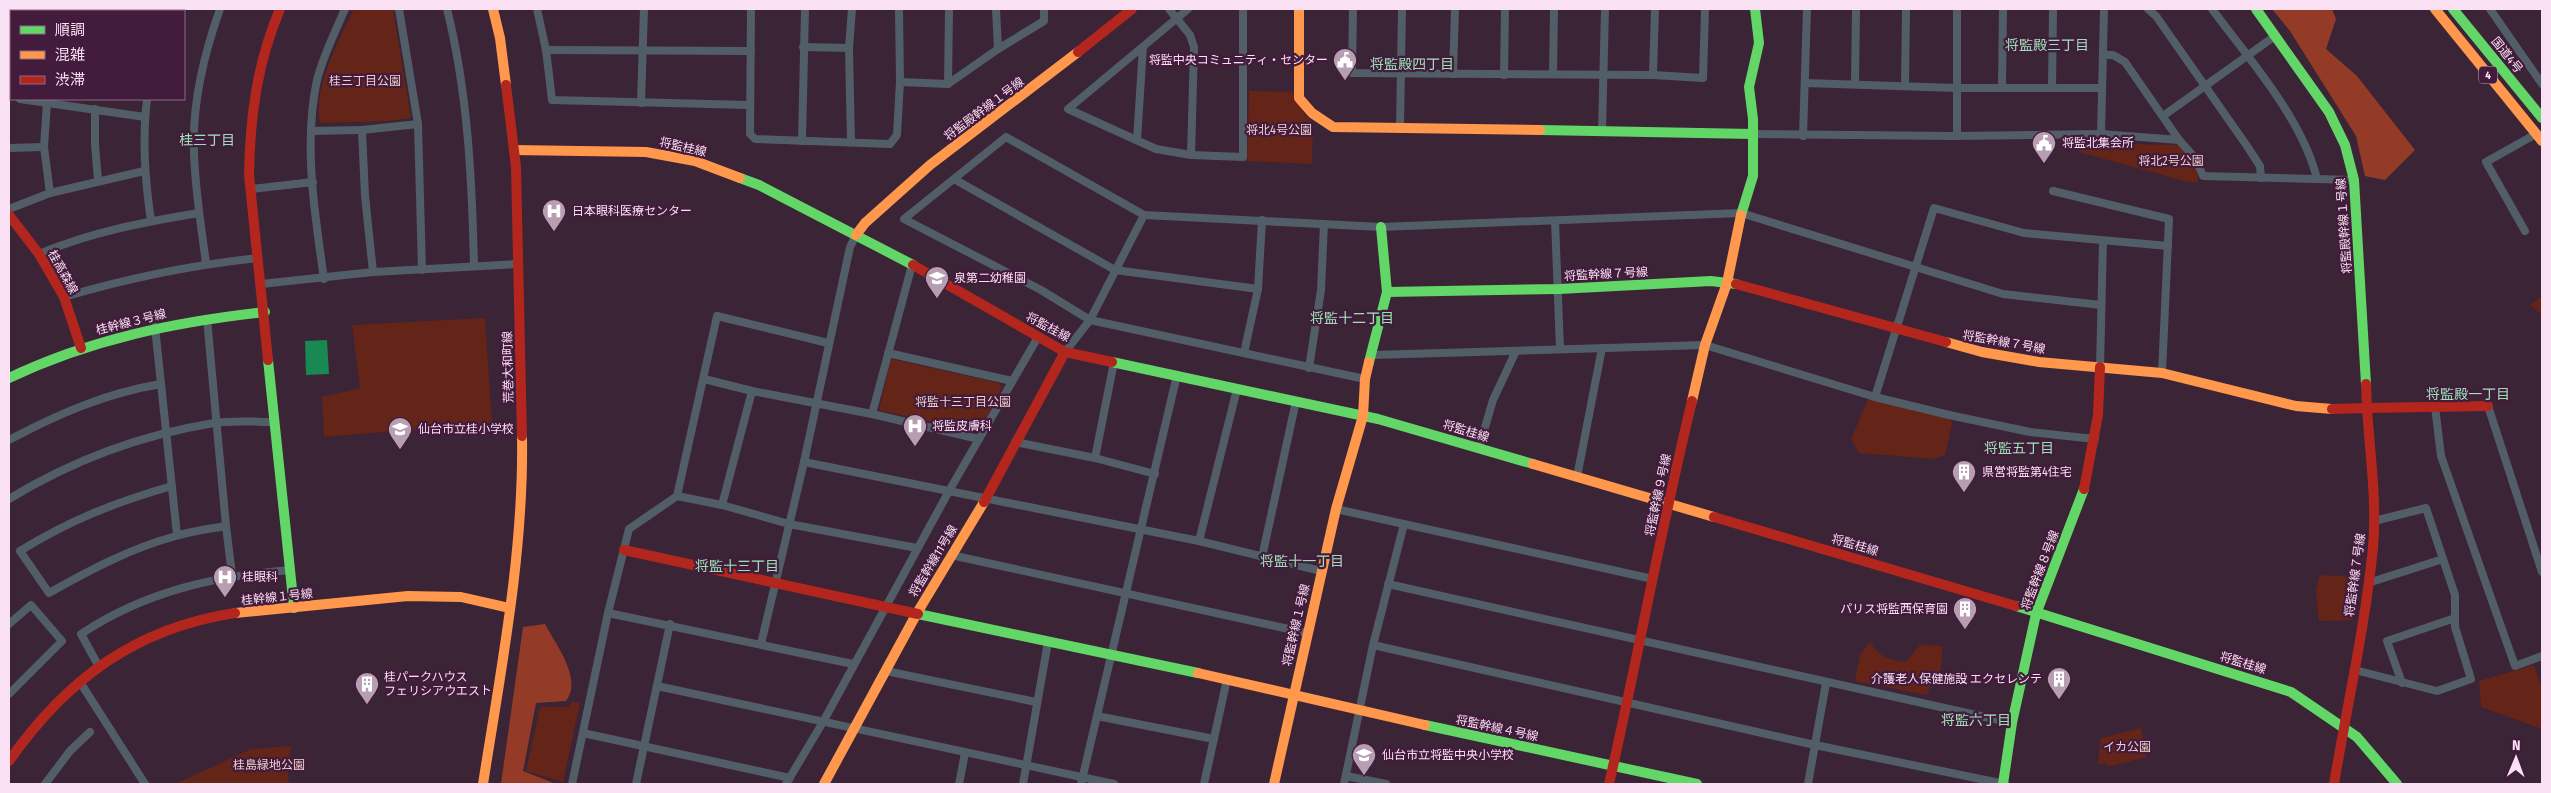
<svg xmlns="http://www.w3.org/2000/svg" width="2551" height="793" viewBox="0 0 2551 793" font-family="'Fira Sans Condensed','Noto Sans JP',sans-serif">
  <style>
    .green { fill: #642417 }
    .forest { fill: #943b28 }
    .water { fill: #198853 }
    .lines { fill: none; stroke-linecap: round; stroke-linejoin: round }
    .street { stroke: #525e67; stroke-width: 8 }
    .fast { stroke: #63d668; stroke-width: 10 }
    .slow { stroke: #ff974d; stroke-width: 10 }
    .jam { stroke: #b3261e; stroke-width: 10 }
    .labels { text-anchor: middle; stroke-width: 4.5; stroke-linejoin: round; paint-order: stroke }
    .shield { fill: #431b3c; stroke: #c3a5bc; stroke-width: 1 }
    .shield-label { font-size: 11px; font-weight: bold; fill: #fae0f3 }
    .street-label { font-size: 12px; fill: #fae0f3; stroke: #431b3c }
    .poi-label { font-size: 12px; fill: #fae0f3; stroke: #431b3c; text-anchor: start }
    .park-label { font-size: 12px; fill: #edd1c9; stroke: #431b3c }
    .neighbourhood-label { font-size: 14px; fill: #99e3b3; stroke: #431b3c }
  </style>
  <rect width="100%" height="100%" fill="#3a2436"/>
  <g class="green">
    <path d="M 354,9 L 393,9 L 411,118 L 388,121 L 321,123 C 310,95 341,35 354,9 Z"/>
    <polygon points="1249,91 1292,92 1303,112 1313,123 1312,164 1247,161"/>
    <path d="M 2082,143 L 2178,145 C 2190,151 2199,168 2198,182 L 2188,182 L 2079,152 Z"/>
    <polygon points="2542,296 2542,315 2530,305"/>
    <polygon points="485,318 492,423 324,437 322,397 360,388 352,325"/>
    <polygon points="891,359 999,383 1002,387 980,430 974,431 879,410"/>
    <polygon points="1869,397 1951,418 1952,424 1945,455 1934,459 1859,453 1851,439"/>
    <polygon points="2320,575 2358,577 2353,620 2319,621 2316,591"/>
    <path d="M 1870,642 C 1880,658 1888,659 1906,662 L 1920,645 L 1943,646 L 1939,682 L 1932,682 L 1927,695 L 1855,681 L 1860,654 Z"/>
    <polygon points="2534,665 2542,689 2542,729 2481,707 2479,681"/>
    <polygon points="572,701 580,703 563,782 526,771 540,707 568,707"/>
    <polygon points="2141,728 2146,757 2107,767 2107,763 2098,764 2101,738"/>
    <polygon points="291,746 288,772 289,784 175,784 251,749"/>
  </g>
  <g class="forest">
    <polygon points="2272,9 2332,9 2336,19 2326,49 2357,76 2415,150 2385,180 2365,176 2356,136 2290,31"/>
    <path d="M 545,624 C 556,645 583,679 566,701 L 536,703 L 523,771 L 556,784 L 501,784 L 523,627 Z"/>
  </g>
  <polygon class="water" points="327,340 329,374 306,375 305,341"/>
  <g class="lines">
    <g class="street">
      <polyline points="399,9 418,124 422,270"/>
      <path d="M 447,9 C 468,93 472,180 474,266"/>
      <polyline points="537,9 546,50 552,100 749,105"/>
      <polyline points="751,9 750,134 755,139 890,144 897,135 900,82 899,9"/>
      <polyline points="996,9 998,49"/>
      <polyline points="1169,9 1190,35 1194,47 1191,155"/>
      <polyline points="1188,9 1068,109 1156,149 1191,155 1243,157 1243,9"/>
      <polyline points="1353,9 1352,73 1653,75 1703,78 1705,9"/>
      <polyline points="2148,9 2156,16 2247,146 2260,166 2261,178"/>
      <path d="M 2212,9 C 2249,59 2302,118 2317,179"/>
      <polyline points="2490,9 2542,84"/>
      <polyline points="51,11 52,9"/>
      <polyline points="113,11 114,9"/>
      <polyline points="166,11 167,9"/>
      <polyline points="803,47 849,48"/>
      <polyline points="546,50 751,51"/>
      <polyline points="2104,55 2113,55 2125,62 2179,140 2196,159 2203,176 2354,180"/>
      <polyline points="1453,74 1455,9"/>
      <polyline points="1553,74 1554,9"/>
      <polyline points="1504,75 1505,9"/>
      <polyline points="1653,75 1655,9"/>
      <polyline points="900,82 948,84 998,49 1044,21 1044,9"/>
      <polyline points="1805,83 1957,88 2102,88"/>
      <polyline points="948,84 949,9"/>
      <polyline points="1855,84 1856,9"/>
      <polyline points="1905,85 1906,9"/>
      <polyline points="2002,86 2003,9"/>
      <polyline points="2052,87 2053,9"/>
      <polyline points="20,99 145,117"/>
      <path d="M 147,99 C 142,141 145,179 151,221"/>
      <polyline points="47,102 44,147 50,193"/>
      <polyline points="641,103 644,9"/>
      <polyline points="95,109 95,145 98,180"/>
      <polyline points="2163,116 2275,36"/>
      <polyline points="1400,127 1402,9"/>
      <polyline points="311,131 362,130"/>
      <polyline points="1602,131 1605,9"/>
      <polyline points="1753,134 1953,136 2101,134 2179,140"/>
      <polyline points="2101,134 2104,9"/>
      <polyline points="1803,136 1807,9"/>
      <polyline points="1957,136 1957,9"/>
      <polyline points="1137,140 1143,47"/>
      <polyline points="802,141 805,9"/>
      <polyline points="851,142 849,48 852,9"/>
      <polyline points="9,148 44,147"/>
      <polyline points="954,179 1115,270 1258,289"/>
      <polyline points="251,189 313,182"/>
      <polyline points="2053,191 2169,219 2162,373"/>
      <polyline points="9,209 50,193 144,171"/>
      <polyline points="1555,221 1560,349"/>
      <polyline points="2525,231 2486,162 2536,134"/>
      <path d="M 39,254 C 91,232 144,222 199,213"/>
      <path d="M 206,263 C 201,226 195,189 194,152 C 192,104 204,54 220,9"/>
      <polyline points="373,272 365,196 362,130 418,124"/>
      <path d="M 324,279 C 315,215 303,145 317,80 C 323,56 335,32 345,9"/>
      <polyline points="261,284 373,272 519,264"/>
      <path d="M 64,297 C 128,278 192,265 258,258"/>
      <polyline points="207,319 226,526 232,575"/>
      <polyline points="155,327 177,535"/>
      <polyline points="1065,352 1090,320 1144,215"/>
      <polyline points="888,353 1012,381"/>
      <polyline points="1244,353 1258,289 1262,220"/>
      <polyline points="1373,355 1705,345 1875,397 1949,415 2030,432 2095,439"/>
      <polyline points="2100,367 2103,241"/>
      <polyline points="1309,368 1321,290 1324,224"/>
      <polyline points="704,379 752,391 872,414 979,439"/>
      <polyline points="1365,379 1090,320 1041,290 904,219 1006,137 1144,215 1381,227 1741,213 2003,294 2101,305"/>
      <polyline points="1875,397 1934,208 2024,233 2168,246"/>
      <polyline points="2488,406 2542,572"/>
      <polyline points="2435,407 2441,456 2515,666 2542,656"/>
      <polyline points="872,414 912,265"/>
      <path d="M 9,440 C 58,414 106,393 161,384"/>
      <polyline points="1015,442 1095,458 1155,474"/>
      <polyline points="1479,448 1493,400 1516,351"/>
      <polyline points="1095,458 1114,362"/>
      <polyline points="804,462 1199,541 1321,571"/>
      <polyline points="1577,477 1602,348"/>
      <path d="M 172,486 C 116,502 70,520 20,551 L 49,593 C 90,570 131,548 176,536 C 192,531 209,529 226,526"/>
      <polyline points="677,496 722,505 789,524 917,548"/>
      <path d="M 9,499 C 73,460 140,435 214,423 C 234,420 256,422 275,422"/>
      <polyline points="722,505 752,391"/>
      <polyline points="1336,509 1653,579"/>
      <polyline points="1199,541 1237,389"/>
      <polyline points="951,555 1307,633"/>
      <polyline points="1262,557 1296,401"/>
      <polyline points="2368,583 2443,559"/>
      <polyline points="1388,584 2012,723"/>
      <polyline points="608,613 853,664"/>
      <polyline points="9,624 31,605 62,641 9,694"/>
      <polyline points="761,644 804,462 850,247 856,235"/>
      <polyline points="1373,645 1815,745 2005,784"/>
      <path d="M 98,665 L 81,634 C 146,591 215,576 290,570"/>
      <polyline points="2355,670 2437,691 2471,679 2455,627 2455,595 2426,508 2374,521"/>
      <polyline points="886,671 1036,702"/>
      <polyline points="80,682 145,784"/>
      <polyline points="2402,683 2387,641 2455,618"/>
      <polyline points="657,686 1114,784"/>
      <polyline points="1097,716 1214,739"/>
      <polyline points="583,733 790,778"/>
      <polyline points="1346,776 1386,784"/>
      <polyline points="45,784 70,751 90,732"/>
      <polyline points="572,784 608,613 629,529 677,496 717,316 828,343"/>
      <polyline points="636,784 670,624"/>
      <polyline points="786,784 823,722 949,491 1038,337"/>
      <polyline points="959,784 965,753"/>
      <polyline points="1023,784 1048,642"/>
      <polyline points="1081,784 1177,375"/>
      <polyline points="1204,784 1227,679"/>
      <polyline points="1344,784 1373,645 1404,524"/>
      <polyline points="1808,784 1826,683"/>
    </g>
    <g class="fast">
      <polyline points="2256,9 2329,112 2345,145 2354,180 2366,384"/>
      <polyline points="2453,9 2542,118"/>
      <polyline points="1540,130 1753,134"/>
      <polyline points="740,178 759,185 913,265"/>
      <polyline points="1741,215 1753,176 1753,119 1749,87 1759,43 1755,9"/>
      <polyline points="1381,227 1387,292"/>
      <polyline points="268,360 294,608"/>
      <polyline points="1112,362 1378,419 1533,464"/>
      <polyline points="1369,362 1387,292 1559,289 1711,281 1736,284"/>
      <path d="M 9,378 C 91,339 175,322 265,312"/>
      <polyline points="2016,606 2291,692 2357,737 2397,784"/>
      <polyline points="918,614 1198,673"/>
      <polyline points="1425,725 1697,784"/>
      <polyline points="2003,784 2012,723 2036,614 2084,489"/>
    </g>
    <g class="slow">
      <polyline points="493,9 500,38 506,85"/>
      <polyline points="1299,9 1299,98 1312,113 1333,127 1540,130"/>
      <polyline points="2435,9 2542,141"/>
      <polyline points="514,150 646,152 695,161 740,178"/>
      <polyline points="856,235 865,223 930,165 1078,52"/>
      <polyline points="1946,342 1982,352 2039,362 2162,373 2296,406 2332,409"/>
      <polyline points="1692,401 1705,345 1727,283 1741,215"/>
      <polyline points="1533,464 1714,517"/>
      <polyline points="235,613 408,596 461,597 509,608"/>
      <polyline points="1198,673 1425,725"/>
      <path d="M 483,784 C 501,669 524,552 522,436"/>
      <polyline points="824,784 917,613 984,502"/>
      <polyline points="1274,784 1336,509 1363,416 1365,379 1369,362"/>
    </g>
    <g class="jam">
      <polyline points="1078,52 1132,9"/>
      <polyline points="506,85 516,167 522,436"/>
      <polyline points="9,215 39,254 64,297 81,348"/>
      <polyline points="913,265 1065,352 1112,362"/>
      <polyline points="1736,284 1946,342"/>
      <path d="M 268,360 L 249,175 C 250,117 257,63 280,9"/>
      <polyline points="2366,384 2367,408 2488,406"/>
      <path d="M 2332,409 L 2367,408 C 2370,454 2377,502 2373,548 C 2365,627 2347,706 2334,784"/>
      <polyline points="2084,489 2098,415 2100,367"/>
      <polyline points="984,502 1065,352"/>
      <polyline points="1714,517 2016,606"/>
      <polyline points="624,550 918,614"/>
      <path d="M 9,761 C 66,680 135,628 235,613"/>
      <path d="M 1609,784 C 1638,657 1661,528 1692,401"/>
    </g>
  </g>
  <defs>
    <g id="civic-pin" transform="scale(1.25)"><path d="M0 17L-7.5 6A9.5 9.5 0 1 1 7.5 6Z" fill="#b79eb1" stroke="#431b3c"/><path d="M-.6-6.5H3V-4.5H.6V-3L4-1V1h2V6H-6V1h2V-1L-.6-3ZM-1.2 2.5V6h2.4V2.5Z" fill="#fff"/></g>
    <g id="hospital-pin" transform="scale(1.25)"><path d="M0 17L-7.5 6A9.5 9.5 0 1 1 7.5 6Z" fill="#b79eb1" stroke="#431b3c"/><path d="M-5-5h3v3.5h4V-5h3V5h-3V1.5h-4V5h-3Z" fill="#fff"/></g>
    <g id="school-pin" transform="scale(1.25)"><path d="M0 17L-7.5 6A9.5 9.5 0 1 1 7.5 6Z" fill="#b79eb1" stroke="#431b3c"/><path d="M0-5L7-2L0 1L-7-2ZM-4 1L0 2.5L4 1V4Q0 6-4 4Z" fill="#fff"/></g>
    <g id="building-pin" transform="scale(1.25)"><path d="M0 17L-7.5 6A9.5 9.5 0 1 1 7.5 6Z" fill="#b79eb1" stroke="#431b3c"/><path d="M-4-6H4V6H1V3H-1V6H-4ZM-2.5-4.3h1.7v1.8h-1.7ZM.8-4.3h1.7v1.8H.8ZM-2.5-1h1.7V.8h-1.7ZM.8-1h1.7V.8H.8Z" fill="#fff"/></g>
  </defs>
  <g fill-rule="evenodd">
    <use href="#civic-pin" x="1345" y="60"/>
    <use href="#civic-pin" x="2044" y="143"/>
    <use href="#hospital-pin" x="554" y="211"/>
    <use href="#school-pin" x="937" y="278"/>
    <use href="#hospital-pin" x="915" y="426"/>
    <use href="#school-pin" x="400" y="429"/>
    <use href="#building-pin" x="1964" y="472"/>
    <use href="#hospital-pin" x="225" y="577"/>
    <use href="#building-pin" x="1965" y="609"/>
    <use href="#building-pin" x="2059" y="679"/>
    <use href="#building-pin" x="367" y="684"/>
    <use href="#school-pin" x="1364" y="755"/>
  </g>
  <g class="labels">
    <rect class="shield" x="2479" y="66.5" width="18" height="17" rx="4"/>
    <g class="shield-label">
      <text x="2488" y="79">4</text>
    </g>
    <g class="street-label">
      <text transform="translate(2507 55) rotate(51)" y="4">国道4号</text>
      <text transform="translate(984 109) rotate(-37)" y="4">将監殿幹線１号線</text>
      <text transform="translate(683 147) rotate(13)" y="4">将監桂線</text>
      <text transform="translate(2344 226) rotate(-94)" y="4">将監殿幹線１号線</text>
      <text transform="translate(63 272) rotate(61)" y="4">桂高森線</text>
      <text transform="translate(1606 274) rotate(-3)" y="4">将監幹線７号線</text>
      <text transform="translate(131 322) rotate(-14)" y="4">桂幹線３号線</text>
      <text transform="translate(1048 327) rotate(28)" y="4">将監桂線</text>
      <text transform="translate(2004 342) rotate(10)" y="4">将監幹線７号線</text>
      <text transform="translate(508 367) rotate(-91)" y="4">荒巻大和町線</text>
      <text transform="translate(1466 431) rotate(17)" y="4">将監桂線</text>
      <text transform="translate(1658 495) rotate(-78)" y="4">将監幹線９号線</text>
      <text transform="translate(1855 545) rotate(16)" y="4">将監桂線</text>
      <text transform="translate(933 561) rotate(-59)" y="4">将監幹線11号線</text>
      <text transform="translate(2040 570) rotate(-69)" y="4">将監幹線８号線</text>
      <text transform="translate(2355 575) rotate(-82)" y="4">将監幹線７号線</text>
      <text transform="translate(277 597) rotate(-6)" y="4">桂幹線１号線</text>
      <text transform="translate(1296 625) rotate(-77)" y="4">将監幹線１号線</text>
      <text transform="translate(2243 663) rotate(17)" y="4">将監桂線</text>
      <text transform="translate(1497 728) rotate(12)" y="4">将監幹線４号線</text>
    </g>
    <g class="poi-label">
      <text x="1328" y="64" text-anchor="end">将監中央コミュニティ・センター</text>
      <text x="2062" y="147">将監北集会所</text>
      <text x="572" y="215">日本眼科医療センター</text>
      <text x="954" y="282">泉第二幼稚園</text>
      <text x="932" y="430">将監皮膚科</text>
      <text x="418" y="433">仙台市立桂小学校</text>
      <text x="1982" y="476">県営将監第4住宅</text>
      <text x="242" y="581">桂眼科</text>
      <text x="1948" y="613" text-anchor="end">パリス将監西保育園</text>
      <text x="384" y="681">桂パークハウス<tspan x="384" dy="14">フェリシアウエスト</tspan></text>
      <text x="2042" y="683" text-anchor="end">介護老人保健施設 エクセレンテ</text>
      <text x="1382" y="759">仙台市立将監中央小学校</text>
    </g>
    <g class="park-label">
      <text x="365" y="85">桂三丁目公園</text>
      <text x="1279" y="134">将北4号公園</text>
      <text x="2171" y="165">将北2号公園</text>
      <text x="963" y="406">将監十三丁目公園</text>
      <text x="2127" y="751">イカ公園</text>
      <text x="269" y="769">桂島緑地公園</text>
    </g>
    <g class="neighbourhood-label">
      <text x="2047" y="50">将監殿三丁目</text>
      <text x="1412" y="69">将監殿四丁目</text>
      <text x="207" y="145">桂三丁目</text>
      <text x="1352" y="323">将監十二丁目</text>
      <text x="2468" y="399">将監殿一丁目</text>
      <text x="2019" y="453">将監五丁目</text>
      <text x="1302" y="566">将監十一丁目</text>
      <text x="737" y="571">将監十三丁目</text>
      <text x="1976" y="725">将監六丁目</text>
    </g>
  </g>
  <rect width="2551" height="793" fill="none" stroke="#fae0f3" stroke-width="20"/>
  <rect x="10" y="10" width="175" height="90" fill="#431b3c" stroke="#8c6a85"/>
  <rect x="20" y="26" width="25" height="8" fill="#63d668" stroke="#8c6a85"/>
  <text x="55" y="35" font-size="15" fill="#fae0f3">順調</text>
  <rect x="20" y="51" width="25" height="8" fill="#ff974d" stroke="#8c6a85"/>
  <text x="55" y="60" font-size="15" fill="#fae0f3">混雑</text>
  <rect x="20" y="76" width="25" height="8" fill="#b3261e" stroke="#8c6a85"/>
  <text x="55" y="85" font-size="15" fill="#fae0f3">渋滞</text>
  <g transform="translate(2516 758) rotate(1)" stroke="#431b3c" stroke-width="4" paint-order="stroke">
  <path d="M0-4L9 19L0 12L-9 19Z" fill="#fae0f3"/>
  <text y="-8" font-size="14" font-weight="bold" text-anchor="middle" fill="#fae0f3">N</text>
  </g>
</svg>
